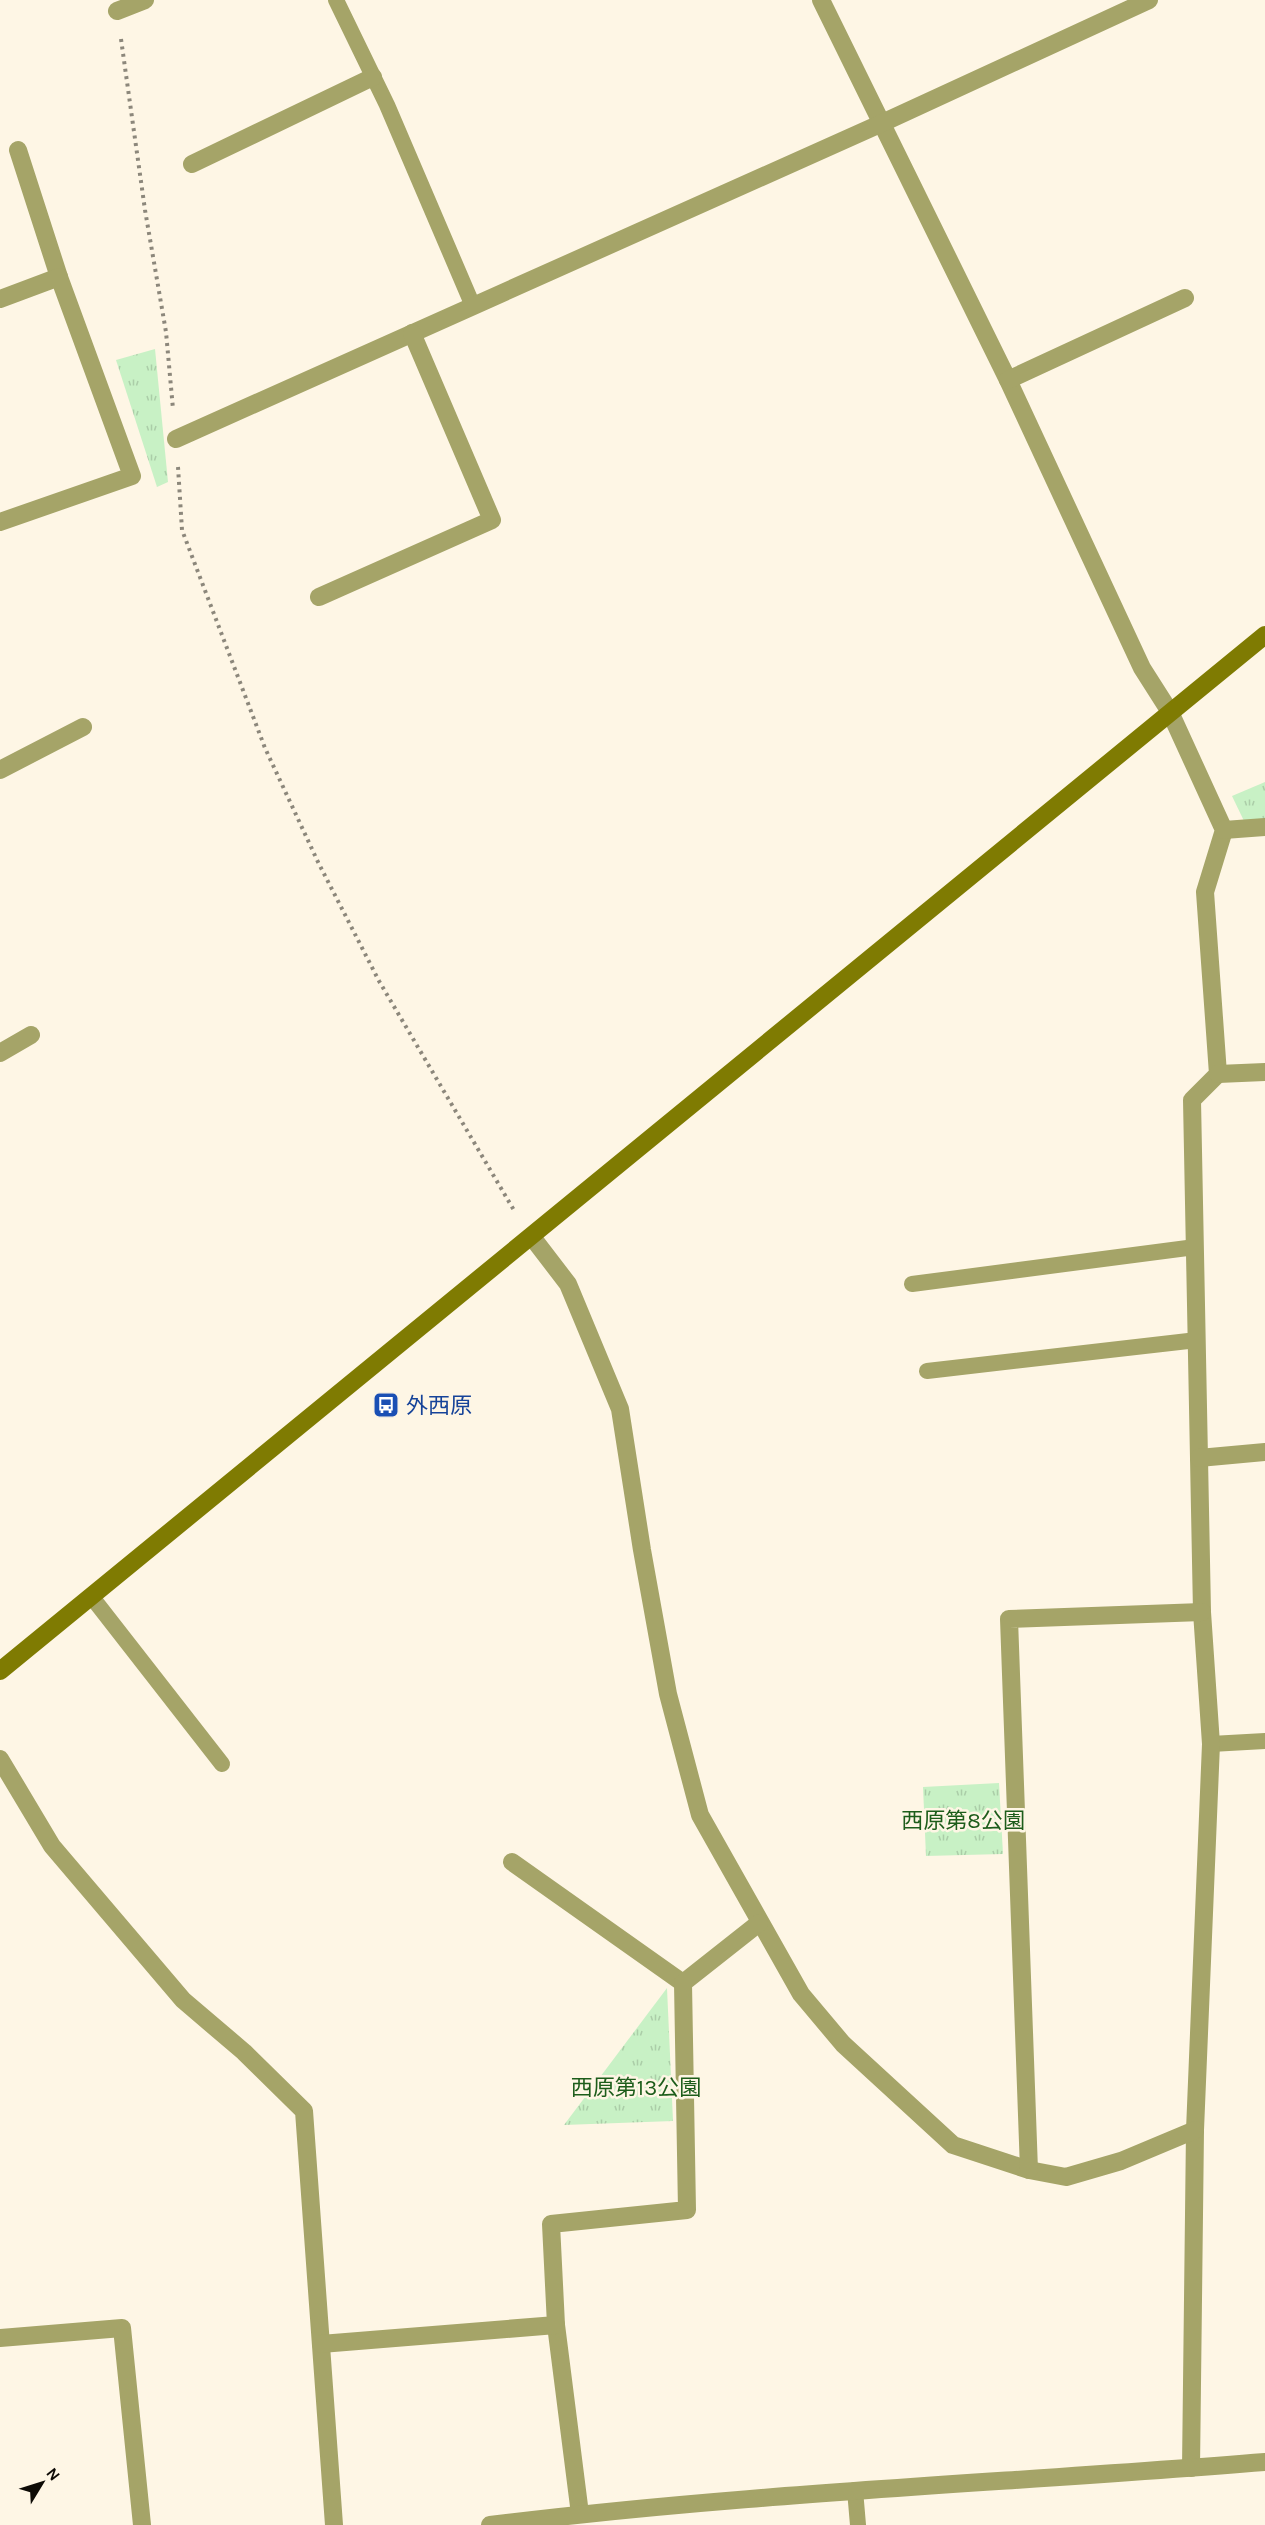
<svg xmlns="http://www.w3.org/2000/svg" width="1265" height="2525" viewBox="0 0 1265 2525" font-family="Karla,'Noto Sans JP',sans-serif">
  <style>
    .park { fill: url(#park-tufts) }
    .lines { fill: none; stroke-linecap: round; stroke-linejoin: round }
    .path { stroke: #8c877b; stroke-width: 4; stroke-dasharray: 3 4.5; stroke-linecap: butt }
    .lane { stroke: #a5a468; stroke-width: 16 }
    .street { stroke: #a5a468; stroke-width: 18 }
    .secondary { stroke: #7f7b02; stroke-width: 18 }
    .labels { text-anchor: middle; stroke-width: 5; stroke-linejoin: round; paint-order: stroke }
    .transit-label { font-size: 22px; fill: #164399; stroke: #fef6e5; text-anchor: start }
    .park-label { font-size: 22px; fill: #1d5d1b; stroke: #fef6e5 }
  </style>
  <defs>
    <pattern id="park-tufts" width="24" height="20" patternUnits="userSpaceOnUse" patternTransform="scale(1.5)"><rect width="24" height="20" fill="#c8f1c5"/><path d="M3 7l-1-3M5 7V3M7 7l1-3M15 17l-1-3M17 17v-4M19 17l1-3" fill="none" stroke="#abcda8"/></pattern>
  </defs>
  <rect width="100%" height="100%" fill="#fef6e5"/>
  <g class="park">
    <polygon points="155,349 168,482 157,487 116,360"/>
    <polygon points="1265,782 1265,819 1244,821 1232,796"/>
    <polygon points="999,1783 1003,1854 926,1856 923,1787"/>
    <polygon points="667,1988 673,2121 564,2125"/>
  </g>
  <g class="lines">
    <g class="path">
      <polyline points="121,39 145,210 166,332 173,409"/>
      <polyline points="178,467 182,530 265,748 318,862 379,981 515,1212"/>
    </g>
    <g class="lane">
      <polyline points="336,0 387,105 473,306"/>
      <polyline points="912,1284 1195,1247"/>
      <polyline points="927,1371 1197,1340"/>
      <polyline points="91,1596 222,1764"/>
      <polyline points="1211,1744 1265,1741"/>
      <polyline points="855,2490 858,2525"/>
    </g>
    <g class="street">
      <polyline points="821,0 1008,380 1142,668 1170,712 1224,830 1205,892 1218,1074 1192,1100 1202,1612 1211,1744 1195,2130 1191,2468"/>
      <polyline points="117,11 145,0"/>
      <polyline points="18,150 59,277"/>
      <polyline points="192,164 373,77"/>
      <polyline points="0,299 59,277 132,476 0,522"/>
      <polyline points="1008,380 1185,298"/>
      <polyline points="176,439 880,124 1149,0"/>
      <polyline points="319,597 492,520 412,333"/>
      <polyline points="0,770 83,727"/>
      <polyline points="1224,830 1265,827"/>
      <polyline points="0,1053 31,1035"/>
      <polyline points="1218,1074 1265,1072"/>
      <polyline points="532,1237 568,1284 620,1409 642,1550 668,1694 700,1815 801,1994 843,2044 953,2145 1029,2170 1066,2177 1121,2161 1195,2130"/>
      <polyline points="1199,1458 1265,1452"/>
      <polyline points="0,1759 52,1846 183,2000 244,2052 304,2111 334,2525"/>
      <polyline points="512,1862 683,1983"/>
      <polyline points="1029,2170 1009,1619 1202,1612"/>
      <polyline points="556,2325 580,2514"/>
      <polyline points="0,2338 122,2328 142,2525"/>
      <polyline points="321,2344 556,2325 551,2224 687,2210 683,1983 759,1923"/>
      <path d="M 490,2525 C 747,2493 1007,2483 1265,2462"/>
    </g>
    <polyline class="secondary" points="0,1671 1265,635"/>
  </g>
  <defs>
    <g id="bus-square" transform="scale(1.35)"><rect x="-9" y="-9" width="18" height="18" rx="4" fill="#1a4fb4" stroke="#fef6e5"/><path d="M-5-6H5V4H4V6H2V4H-2V6H-4V4H-5ZM-3.5-4V0h7V-4ZM-3.5 1.2v1.5H-2V1.2ZM2 1.2v1.5H3.5V1.2Z" fill="#fff"/></g>
  </defs>
  <g fill-rule="evenodd">
    <use href="#bus-square" x="386" y="1405"/>
  </g>
  <g class="labels">
    <g class="transit-label">
      <text x="406" y="1413">外西原</text>
    </g>
    <g class="park-label">
      <text x="963" y="1828">西原第8公園</text>
      <text x="636" y="2095">西原第13公園</text>
    </g>
  </g>
  <g transform="translate(42 2483) rotate(52)" stroke="#fef6e5" stroke-width="4.5" paint-order="stroke">
  <path d="M0-4.5L10 22L0 15L-10 22Z" fill="#0e0b06"/>
  <text y="-9" font-size="16" font-weight="bold" text-anchor="middle" fill="#0e0b06">N</text>
  </g>
</svg>
